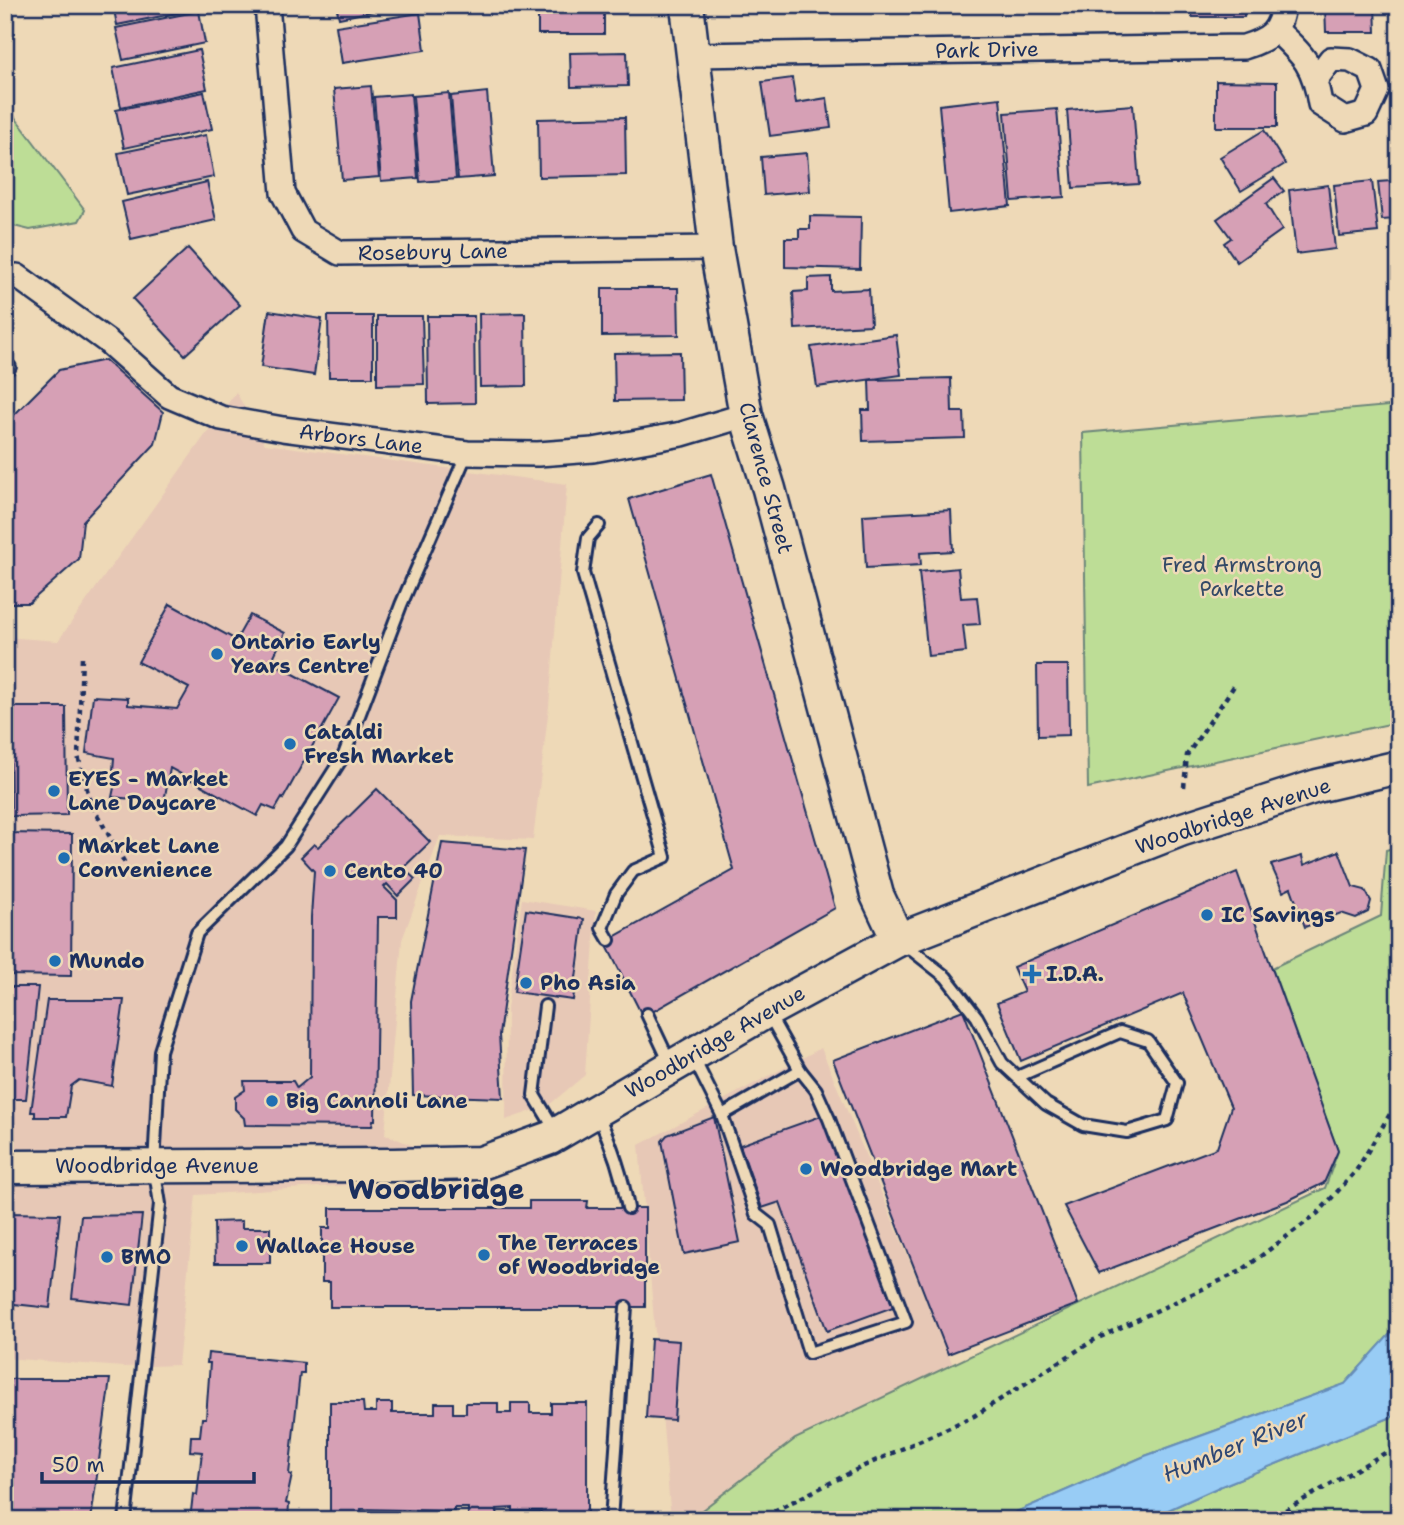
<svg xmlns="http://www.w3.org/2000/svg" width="1404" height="1525" viewBox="0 0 1404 1525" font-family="'Shantell Sans',sans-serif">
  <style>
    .built { fill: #e7c8b6 }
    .green { fill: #bddd96; stroke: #6c867a; stroke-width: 2 }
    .water { fill: #98ccf5; stroke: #668db9; stroke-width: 2 }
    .building { fill: #d6a0b5; stroke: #1b2f5e; stroke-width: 2 }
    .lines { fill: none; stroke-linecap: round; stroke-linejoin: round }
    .lane-casing { stroke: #1b2f5e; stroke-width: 16 }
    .street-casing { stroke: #1b2f5e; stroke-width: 28 }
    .secondary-casing { stroke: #1b2f5e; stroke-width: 37 }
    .path { stroke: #1b2f5e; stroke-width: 4.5; stroke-dasharray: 5 5; stroke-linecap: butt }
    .lane { stroke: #eed9b7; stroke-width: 10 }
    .street { stroke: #eed9b7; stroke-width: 23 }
    .secondary { stroke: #eed9b7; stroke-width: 32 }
    .poi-dot { fill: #1f6fb2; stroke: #eed9b7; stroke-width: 2.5 }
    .labels { text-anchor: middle; stroke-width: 5; stroke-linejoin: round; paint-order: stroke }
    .street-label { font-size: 21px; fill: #1b2f5e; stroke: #eed9b7 }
    .park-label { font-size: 21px; fill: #334966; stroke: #eed9b7 }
    .poi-label { font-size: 21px; font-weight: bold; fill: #1b2f5e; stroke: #eed9b7; text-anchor: start }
    .water-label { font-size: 23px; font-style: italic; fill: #2e4775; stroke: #eed9b7 }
    .district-label { font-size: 28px; font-weight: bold; fill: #1b2f5e; stroke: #eed9b7 }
  </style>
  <rect width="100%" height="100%" fill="#eed9b7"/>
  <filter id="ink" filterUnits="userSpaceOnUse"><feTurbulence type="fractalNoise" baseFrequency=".0143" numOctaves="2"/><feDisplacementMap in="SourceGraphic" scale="14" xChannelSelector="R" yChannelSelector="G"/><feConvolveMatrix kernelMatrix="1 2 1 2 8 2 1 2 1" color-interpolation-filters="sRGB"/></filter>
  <g filter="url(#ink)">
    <g class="built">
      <polygon points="236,392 265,444 567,484 549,706 533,840 440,836 402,940 385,1134 485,1176 196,1195 178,1365 123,1367 5,1358 5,637 58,641"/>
      <polygon points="522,899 596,911 585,1075 549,1105 506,1120 507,1009"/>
      <polygon points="821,1048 953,1365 795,1439 689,1520 671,1520 639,1145"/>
    </g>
    <g class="green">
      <polygon points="5,104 85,210 79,221 30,230 5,224"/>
      <polygon points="1399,405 1399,722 1088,788 1083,433"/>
      <polygon points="1399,846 1399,1324 1345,1384 1145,1456 998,1520 689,1520 795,1439 1325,1188 1338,1151 1272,968 1381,916 1386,850"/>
      <polygon points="1399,1414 1399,1520 1146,1520 1219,1487"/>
    </g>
    <polygon class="water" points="1399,1324 1399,1414 1219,1487 1146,1520 998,1520 1145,1456 1345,1384"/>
    <g class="building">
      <polygon points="113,5 201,5 202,8 117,25"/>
      <polygon points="336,5 402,5 339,18"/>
      <rect x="538" y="5" width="66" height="29"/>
      <rect x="1192" y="5" width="52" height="12"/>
      <polygon points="1325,5 1375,5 1376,32 1326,32"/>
      <polygon points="199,11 205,43 123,60 116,28"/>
      <polygon points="420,13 425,50 342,63 336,26"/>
      <polygon points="199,50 207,89 121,107 113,68"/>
      <polygon points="627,52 628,86 571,87 570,53"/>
      <polygon points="792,78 796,103 827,98 831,128 770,136 762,82"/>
      <polygon points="1216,81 1277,82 1277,127 1216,127"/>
      <polygon points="371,86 379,177 342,180 334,89"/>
      <polygon points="204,92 212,129 124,148 116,110"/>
      <polygon points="487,92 494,176 458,179 451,96"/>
      <polygon points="449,93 456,179 420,182 413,96"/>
      <polygon points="411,94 418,178 381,181 374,97"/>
      <polygon points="1000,98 1010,206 949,213 939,105"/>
      <polygon points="1133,105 1139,184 1073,188 1067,110"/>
      <polygon points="1057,109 1064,197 1012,201 1005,113"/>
      <polygon points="625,117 626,175 539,177 538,119"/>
      <polygon points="1264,130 1285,164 1241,191 1220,157"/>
      <polygon points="206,135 214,177 127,195 118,153"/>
      <polygon points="807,153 810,191 764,195 761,157"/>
      <polygon points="1274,178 1284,191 1266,204 1282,230 1237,262 1224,243 1231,238 1217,219"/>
      <polygon points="1372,181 1378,232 1339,236 1334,185"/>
      <polygon points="1391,181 1391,184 1399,183 1399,230 1396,230 1395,219 1382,220 1378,182"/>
      <polygon points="207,182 216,220 131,239 122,202"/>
      <polygon points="1328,185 1335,249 1296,254 1289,190"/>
      <polygon points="810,216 861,217 860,269 785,267 785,238 799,238 799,229 810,229"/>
      <polygon points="188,248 240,305 185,355 133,299"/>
      <polygon points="831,277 831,291 869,289 871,325 795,329 793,292 808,291 808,278"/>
      <polygon points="602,288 678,288 679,335 602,336"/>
      <polygon points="269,311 322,319 314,375 261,367"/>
      <polygon points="525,313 526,386 480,387 479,314"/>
      <polygon points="328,316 373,316 373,377 329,377"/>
      <polygon points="377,316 422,316 424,384 377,385"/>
      <polygon points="427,316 474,316 475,403 428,404"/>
      <polygon points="896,335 901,375 817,387 811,347"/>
      <polygon points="680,352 681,400 615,401 614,353"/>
      <polygon points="105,360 163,412 155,444 83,521 79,559 29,603 5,603 5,424 59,370"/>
      <polygon points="951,378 952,412 964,412 965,438 863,441 862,410 870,410 869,380"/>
      <polygon points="711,474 835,908 643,1017 605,942 734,870 629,499"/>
      <polygon points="951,510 953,551 920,553 921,565 866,568 863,515"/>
      <polygon points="958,568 961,598 977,597 980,624 963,625 966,652 928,656 919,572"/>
      <polygon points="170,604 236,640 250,615 285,633 271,662 339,698 283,799 282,798 275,810 263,805 257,816 170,768 164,802 112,797 115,783 112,783 114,758 86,753 93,696 128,698 128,705 177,709 189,688 138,662"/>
      <polygon points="1037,665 1068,665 1069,735 1038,736"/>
      <polygon points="10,707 66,707 67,815 11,816"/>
      <polygon points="377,789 430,842 403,868 415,879 398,896 387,884 384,887 397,900 397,917 378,917 375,1120 373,1120 372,1126 245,1125 244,1118 235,1109 235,1097 245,1090 244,1081 293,1081 297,1088 310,1077 311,917 314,871 301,857 314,844 318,847"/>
      <polygon points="5,833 72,834 71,976 5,975"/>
      <polygon points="442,843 525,850 499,1035 503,1098 413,1095 411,1001"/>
      <polygon points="1339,851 1353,887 1365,890 1371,901 1368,912 1356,918 1341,913 1305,927 1291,888 1283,892 1271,865 1302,856 1304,865"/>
      <polygon points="1237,872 1338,1151 1324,1183 1287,1201 1099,1273 1064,1206 1217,1148 1231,1107 1183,993 1021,1061 997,1003 1024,992 1013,967"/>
      <polygon points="526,910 584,919 573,1000 514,992"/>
      <polygon points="5,987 38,987 26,1099 5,1099"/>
      <polygon points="47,1000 124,1000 112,1086 79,1080 71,1086 66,1117 35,1117 35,1112 31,1112"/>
      <polygon points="963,1010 1078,1304 948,1354 833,1060"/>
      <polygon points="824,1115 893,1307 827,1331 780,1202 762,1208 740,1145"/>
      <polygon points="714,1117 740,1242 684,1254 662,1141 667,1135"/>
      <polygon points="529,1201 588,1201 587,1208 645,1208 645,1307 330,1307 330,1282 322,1282 322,1228 330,1228 330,1208 529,1208"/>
      <polygon points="8,1213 60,1214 50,1308 5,1303 5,1243"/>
      <polygon points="142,1215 132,1305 72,1298 81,1216"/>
      <polygon points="242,1221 242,1228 270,1228 270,1263 215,1263 214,1222"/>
      <polygon points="651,1339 679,1341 674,1420 646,1418"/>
      <polygon points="208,1353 304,1363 304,1373 300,1373 289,1474 292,1475 286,1503 289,1504 288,1520 190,1520 193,1494 197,1495 202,1452 190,1451 191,1436 200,1436 202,1418 206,1418 210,1363 207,1363"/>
      <polygon points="10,1379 110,1379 91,1520 5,1520 5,1415"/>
      <polygon points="330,1402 363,1402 364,1412 376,1412 376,1403 392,1403 392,1413 435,1413 435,1403 453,1403 453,1413 466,1413 466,1403 498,1403 498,1413 511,1413 511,1403 530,1403 530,1413 551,1413 551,1403 587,1403 587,1520 541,1520 541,1511 513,1511 513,1508 497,1509 498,1519 468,1518 468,1508 454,1508 454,1511 361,1509 361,1518 330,1518"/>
    </g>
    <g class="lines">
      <g class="lane-casing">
        <g id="lane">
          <polyline points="5,363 10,367 5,372"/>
          <polyline points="599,525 588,538 583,573 665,857 633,871 616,894 602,928 609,940"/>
          <polyline points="903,943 946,977 977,1017 1002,1063 1046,1104 1083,1125 1127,1132 1167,1120 1177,1083 1148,1041 1120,1032 1017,1077"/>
          <polyline points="545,1006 534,1095 557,1133"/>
          <polyline points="647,1014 671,1065"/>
          <polyline points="693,1057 722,1115 756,1214 770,1225 809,1353 906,1322 829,1119 816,1090 800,1070"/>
          <path d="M 597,1113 C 612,1145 622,1174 628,1208"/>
          <polyline points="722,1115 800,1070 768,1013"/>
          <polyline points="125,1520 160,1204 154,1166 160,1051 197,933 286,846 344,755 401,605 467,453"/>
          <polyline points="611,1520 626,1307"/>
        </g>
      </g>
      <g class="street-casing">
        <g id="street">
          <polyline points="267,5 283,193 303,231 340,253 716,248"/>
          <path d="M 1276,30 C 1304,56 1314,65 1320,104 L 1345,120 L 1366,114 L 1377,90 L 1370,70 L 1350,60 L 1331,59 L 1316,79"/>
          <path d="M 694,55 L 1244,47 C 1269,39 1280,33 1283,5"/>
          <polyline points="17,276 107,341 169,396 221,418 283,429 467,453 538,454 593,450 682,434 746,415"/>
        </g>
      </g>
      <g class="secondary-casing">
        <g id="secondary">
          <polyline points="687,5 716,248 746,415 769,489 877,895 898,940"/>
          <polyline points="5,1167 393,1165 481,1163 550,1138 767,1011 898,940 1180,830 1317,786 1399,767"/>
        </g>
      </g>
      <g class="path">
        <polyline points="82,658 78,756 91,804 126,865"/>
        <polyline points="1184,787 1187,755 1234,686"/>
        <polyline points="756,1520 864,1466 974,1416 1094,1340 1241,1271 1318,1213 1356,1171 1393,1109 1399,1092"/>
        <polyline points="1268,1520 1399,1445"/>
      </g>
      <use href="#lane" class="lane"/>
      <use href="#street" class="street"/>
      <use href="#secondary" class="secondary"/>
    </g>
  </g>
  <g class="poi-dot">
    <circle cx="217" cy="654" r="7"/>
    <circle cx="290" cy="744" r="7"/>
    <circle cx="54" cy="791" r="7"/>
    <circle cx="64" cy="858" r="7"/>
    <circle cx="330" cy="871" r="7"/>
    <circle cx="1207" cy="915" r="7"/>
    <circle cx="55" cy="961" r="7"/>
    <path d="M1028.5 963.5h7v7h7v7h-7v7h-7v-7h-7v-7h7z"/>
    <circle cx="526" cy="983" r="7"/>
    <circle cx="272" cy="1101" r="7"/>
    <circle cx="806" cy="1169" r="7"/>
    <circle cx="242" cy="1246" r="7"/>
    <circle cx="484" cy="1255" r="7"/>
    <circle cx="107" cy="1257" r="7"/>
  </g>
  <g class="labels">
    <g class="street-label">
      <text transform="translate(987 50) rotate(-1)" y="7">Park Drive</text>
      <text transform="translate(433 252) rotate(-1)" y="7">Rosebury Lane</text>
      <text transform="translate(361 439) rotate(7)" y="7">Arbors Lane</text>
      <text transform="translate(766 478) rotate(75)" y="7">Clarence Street</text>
      <text transform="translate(1233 816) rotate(-18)" y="7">Woodbridge Avenue</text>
      <text transform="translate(715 1042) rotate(-30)" y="7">Woodbridge Avenue</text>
      <text x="157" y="1173">Woodbridge Avenue</text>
    </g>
    <g class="park-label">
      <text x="1242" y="572">Fred Armstrong<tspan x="1242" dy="24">Parkette</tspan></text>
    </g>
    <g class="poi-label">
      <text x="231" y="649">Ontario Early<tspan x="231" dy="24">Years Centre</tspan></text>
      <text x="304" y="739">Cataldi<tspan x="304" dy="24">Fresh Market</tspan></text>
      <text x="68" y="786">EYES - Market<tspan x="68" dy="24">Lane Daycare</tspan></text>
      <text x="78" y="853">Market Lane<tspan x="78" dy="24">Convenience</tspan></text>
      <text x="344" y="878">Cento 40</text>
      <text x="1221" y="922">IC Savings</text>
      <text x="69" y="968">Mundo</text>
      <text x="1046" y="981">I.D.A.</text>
      <text x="540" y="990">Pho Asia</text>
      <text x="286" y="1108">Big Cannoli Lane</text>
      <text x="820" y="1176">Woodbridge Mart</text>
      <text x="498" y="1250">The Terraces<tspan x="498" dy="24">of Woodbridge</tspan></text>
      <text x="256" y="1253">Wallace House</text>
      <text x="121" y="1264">BMO</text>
    </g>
    <g class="water-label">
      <text transform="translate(1235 1446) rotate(-22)" y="8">Humber River</text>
    </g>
    <g class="district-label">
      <text x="436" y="1199">Woodbridge</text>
    </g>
  </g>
  <rect width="1404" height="1525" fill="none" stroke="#eed9b7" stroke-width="28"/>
  <rect x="14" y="14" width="1376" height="1497" fill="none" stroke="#1b2f5e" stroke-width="2.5" filter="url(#ink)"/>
  <path d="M42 1472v10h212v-10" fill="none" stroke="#1b2f5e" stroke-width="3.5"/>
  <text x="52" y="1472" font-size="21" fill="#1b2f5e" stroke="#eed9b7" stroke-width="5" paint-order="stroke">50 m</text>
</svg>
